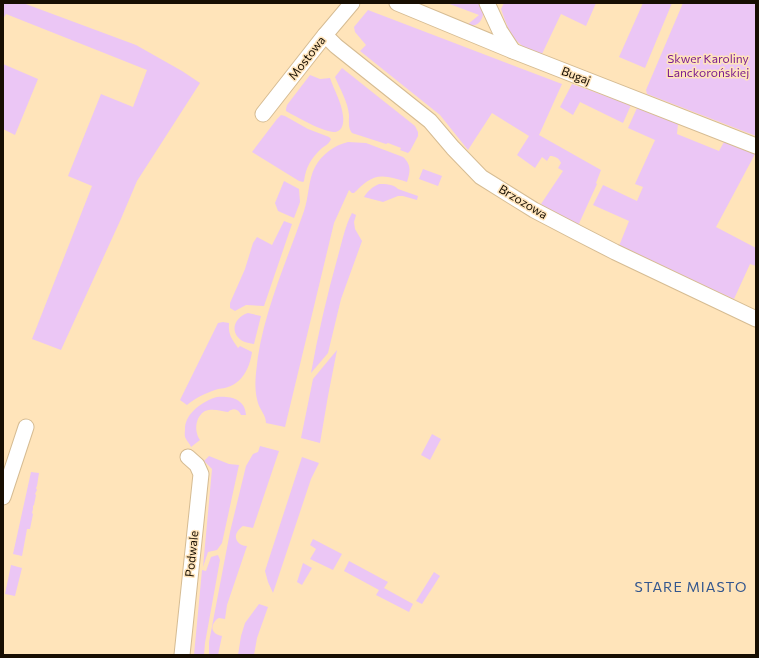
<svg xmlns="http://www.w3.org/2000/svg" width="759" height="658" viewBox="0 0 759 658" font-family="Commissioner,sans-serif">
  <style>
    .green { fill: #ebc6f5 }
    .lines { fill: none; stroke-linecap: round; stroke-linejoin: round }
    .street-casing { stroke: #d6bc93; stroke-width: 17 }
    .street { stroke: #fff; stroke-width: 15 }
    .labels { text-anchor: middle; stroke-width: 3; stroke-linejoin: round; paint-order: stroke }
    .street-label { font-size: 12px; fill: #170e02; stroke: #ffe4ba }
    .park-label { font-size: 12px; fill: #7b1c91; stroke: #ffe4ba }
    .quarter-label { font-size: 14px; letter-spacing: 1px; fill: #33568e; stroke: #ffe4ba }
  </style>
  <rect width="100%" height="100%" fill="#ffe4ba"/>
  <g class="green">
    <polygon points="3,3 23,3 136,45 182,71 200,83 137,181 120,221 61,350 32,339 92,186 68,176 101,94 133,107 147,70 6,14 3,19"/>
    <path d="M 447,3 L 480,4 C 481,7 483,10 483,13 C 483,22 475,28 467,25 L 479,15 Z"/>
    <path d="M 504,3 L 596,3 L 586,26 L 561,14 L 542,54 C 536,52 529,50 524,47 C 510,38 506,23 501,9 Z"/>
    <polygon points="643,3 672,3 645,68 619,57"/>
    <polygon points="683,3 756,3 756,136 647,94 646,90"/>
    <path d="M 368,10 L 562,84 L 539,135 L 601,170 L 596,183 L 597,184 L 577,228 L 541,204 L 563,171 L 558,168 L 561,163 C 559,158 555,156 550,156 L 547,161 L 542,157 L 535,168 L 517,155 L 529,136 L 492,113 L 468,150 L 440,115 L 360,51 L 366,45 L 355,32 L 354,27 Z"/>
    <polygon points="3,64 38,79 15,135 3,129"/>
    <path d="M 342,68 L 415,126 L 418,132 L 418,136 L 410,151 L 408,153 L 400,150 L 401,148 L 388,143 L 386,144 L 352,133 C 348,128 349,122 349,115 C 348,102 340,89 335,77 Z"/>
    <path d="M 310,75 L 320,79 L 330,78 C 334,90 342,103 343,116 C 344,122 343,132 334,132 C 323,132 297,117 286,111 L 286,109 L 287,105 Z"/>
    <polygon points="572,84 631,105 623,123 580,102 573,115 560,107"/>
    <polygon points="637,108 678,124 677,134 719,151 724,142 755,154 716,227 756,248 756,266 750,264 734,299 704,286 619,246 629,221 593,205 603,185 637,201 643,187 635,184 655,140 628,128"/>
    <path d="M 281,115 L 285,116 L 308,129 L 329,137 L 331,139 C 329,144 326,145 322,148 C 311,158 306,167 304,181 L 303,182 L 299,181 L 252,152 L 277,119 Z"/>
    <path d="M 348,142 L 366,143 L 403,157 C 412,165 410,172 407,182 C 401,180 395,178 388,177 C 373,174 364,183 354,193 L 352,193 L 349,190 L 334,223 L 285,427 L 266,423 C 266,415 260,410 258,403 C 255,393 255,383 256,373 C 261,316 286,264 304,211 C 309,197 308,180 315,167 C 322,154 335,145 348,142 Z"/>
    <polygon points="423,169 442,176 438,186 419,179"/>
    <polygon points="284,181 299,189 300,202 294,218 278,211 275,203"/>
    <path d="M 379,184 C 386,184 393,184 398,189 L 418,196 L 417,200 L 403,196 L 398,196 L 383,202 L 364,197 C 368,191 372,187 379,184 Z"/>
    <path d="M 352,213 L 356,215 L 354,222 L 355,229 L 362,241 L 341,299 L 328,353 L 311,373 C 318,334 327,295 338,256 C 342,242 345,226 352,213 Z"/>
    <polygon points="284,221 292,224 264,306 246,305 235,311 230,308 230,303 245,269 253,243 257,237 272,245"/>
    <path d="M 248,313 L 261,316 L 254,344 C 250,343 245,343 241,340 C 229,331 235,317 248,313 Z"/>
    <path d="M 223,322 L 229,323 C 228,335 232,339 238,348 L 240,346 L 252,352 C 250,367 243,382 228,387 C 224,389 219,388 215,390 C 206,393 195,398 187,405 L 180,400 L 218,323 Z"/>
    <polygon points="337,350 328,396 320,443 301,438 313,379"/>
    <path d="M 217,397 C 231,396 245,399 246,415 L 241,415 C 239,409 233,407 228,412 C 222,411 212,408 205,411 C 195,417 194,431 200,440 L 191,447 C 190,444 187,441 186,439 C 184,436 185,432 185,429 C 185,413 203,401 217,397 Z"/>
    <polygon points="432,434 441,439 430,460 421,455"/>
    <path d="M 260,446 L 279,451 L 253,528 L 243,526 C 237,530 232,538 240,544 C 241,545 245,546 247,546 L 227,605 L 225,619 L 219,618 L 217,619 C 209,627 212,634 222,636 L 218,655 L 209,655 L 209,642 L 230,532 L 246,466 L 253,454 L 258,452 Z"/>
    <polygon points="209,456 229,464 239,465 222,543 217,550 208,552 203,567 212,469 204,461"/>
    <polygon points="302,457 319,463 311,479 273,593 268,582 265,571"/>
    <polygon points="31,472 39,473 37,486 36,488 37,490 35,494 36,495 34,505 33,506 33,509 32,513 33,514 30,529 27,529 22,556 13,554"/>
    <polygon points="313,539 342,554 333,570 310,559 316,549 310,545"/>
    <polygon points="218,555 220,560 205,643 204,655 194,655 202,570 206,571 211,557"/>
    <polygon points="349,561 388,582 384,588 413,604 409,612 376,595 379,590 344,571"/>
    <polygon points="303,563 312,568 302,585 297,582"/>
    <polygon points="11,565 22,568 15,596 5,594"/>
    <polygon points="434,572 440,576 422,604 416,601"/>
    <polygon points="259,604 268,607 257,638 254,655 238,655 241,636 245,623"/>
  </g>
  <g class="lines">
    <g class="street-casing">
      <g id="street">
        <polyline points="397,3 513,51 756,146"/>
        <polyline points="487,3 500,31 513,51"/>
        <polyline points="325,35 336,46 430,121 453,148 481,177 534,210 578,233 615,252 756,319"/>
        <polyline points="263,114 325,35 352,3"/>
        <polyline points="3,497 26,427"/>
        <polyline points="182,655 201,474 197,465 188,457"/>
      </g>
    </g>
    <use href="#street" class="street"/>
  </g>
  <g class="labels">
    <g class="street-label">
      <text transform="translate(307 58) rotate(-52)" y="4">Mostowa</text>
      <text transform="translate(576 76) rotate(21)" y="4">Bugaj</text>
      <text transform="translate(523 202) rotate(31)" y="4">Brzozowa</text>
      <text transform="translate(192 554) rotate(-84)" y="4">Podwale</text>
    </g>
    <g class="park-label">
      <text x="708" y="63">Skwer Karoliny<tspan x="708" dy="14">Lanckorońskiej</tspan></text>
    </g>
    <g class="quarter-label">
      <text x="691" y="592">STARE MIASTO</text>
    </g>
  </g>
  <rect width="759" height="658" fill="none" stroke="#170e02" stroke-width="8"/>
</svg>
